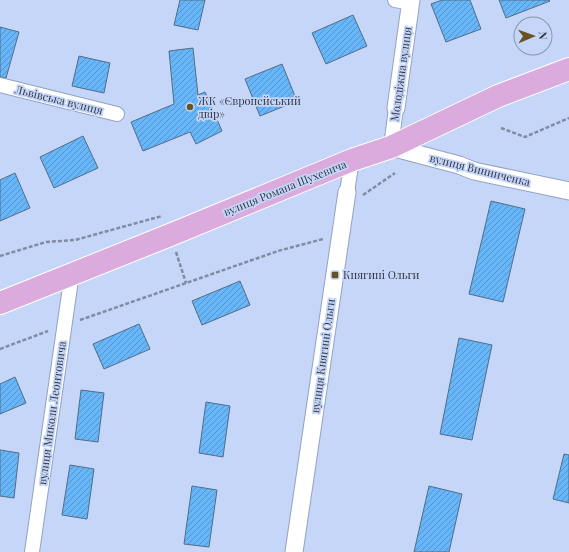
<svg xmlns="http://www.w3.org/2000/svg" width="569" height="552" viewBox="0 0 569 552" font-family="'Playfair Display',serif">
  <style>
    .building { fill: url(#building-hatch); stroke: #526d85 }
    .lines { fill: none; stroke-linecap: round; stroke-linejoin: round }
    .minor-casing { stroke: #93a2c2; stroke-width: 16 }
    .tertiary-casing { stroke: #93a2c2; stroke-width: 19 }
    .primary-casing { stroke: #fff; stroke-width: 24 }
    .path { stroke: #808ba4; stroke-width: 2.5; stroke-dasharray: 4 2; stroke-linecap: butt }
    .minor { stroke: #fff; stroke-width: 14 }
    .tertiary { stroke: #fff; stroke-width: 17 }
    .primary { stroke: #daabdc; stroke-width: 22 }
    .poi-dot { fill: #685322; stroke: #c6d6f8; stroke-width: 1.5 }
    .labels { text-anchor: middle; stroke-width: 3.5; stroke-linejoin: round; paint-order: stroke }
    .street-label { font-size: 11px; fill: #313745; stroke: #c6d6f8 }
    .poi-label { font-size: 11px; fill: #313745; stroke: #c6d6f8; text-anchor: start }
  </style>
  <defs>
    <pattern id="building-hatch" width="6" height="6" patternUnits="userSpaceOnUse"><rect width="6" height="6" fill="#66b6f9"/><path d="M-1 1l2-2M0 6l6-6M5 7l2-2" fill="none" stroke="#5595cb"/></pattern>
  </defs>
  <rect width="100%" height="100%" fill="#c6d6f8"/>
  <g class="building">
    <polygon points="180,0 205,0 198,30 174,25"/>
    <polygon points="442,0 470,0 481,29 446,42 431,4"/>
    <polygon points="499,0 549,0 550,1 506,18"/>
    <polygon points="353,15 367,46 326,64 312,33"/>
    <polygon points="0,27 19,32 6,78 0,77"/>
    <polygon points="193,48 198,95 205,92 222,131 196,144 190,132 143,151 131,122 174,104 169,51"/>
    <polygon points="79,56 110,63 104,93 72,86"/>
    <polygon points="282,64 297,101 260,116 245,79"/>
    <polygon points="83,136 98,168 54,188 40,157"/>
    <polygon points="15,173 30,208 0,221 0,180"/>
    <polygon points="491,201 525,209 503,302 469,294"/>
    <polygon points="240,281 250,305 202,325 192,301"/>
    <polygon points="139,324 150,349 104,369 93,344"/>
    <polygon points="459,338 492,345 472,440 440,434"/>
    <polygon points="15,377 26,403 0,414 0,384"/>
    <polygon points="81,390 104,393 98,442 75,439"/>
    <polygon points="206,402 230,406 223,457 199,453"/>
    <polygon points="0,450 19,453 14,498 0,496"/>
    <polygon points="564,454 569,455 569,503 553,499"/>
    <polygon points="70,465 94,469 87,519 62,515"/>
    <polygon points="192,486 217,490 209,547 184,544"/>
    <polygon points="429,486 462,494 449,552 414,552"/>
  </g>
  <g class="lines">
    <g class="minor-casing">
      <g id="minor">
        <polyline points="395,0 411,3"/>
        <polyline points="0,85 117,114"/>
        <polyline points="391,147 396,108"/>
        <polyline points="347,192 352,160"/>
        <polyline points="32,552 72,273"/>
      </g>
    </g>
    <g class="tertiary-casing">
      <g id="tertiary">
        <polyline points="396,108 411,0"/>
        <polyline points="391,147 459,165 474,171 569,191"/>
        <polyline points="294,552 347,192"/>
      </g>
    </g>
    <g class="primary-casing">
      <polyline id="primary" points="0,303 170,235 352,160 391,147 498,96 569,69"/>
    </g>
    <g class="path">
      <polyline points="501,128 525,137 569,118"/>
      <polyline points="363,195 395,173"/>
      <polyline points="176,252 186,283"/>
      <polyline points="0,256 46,242 75,240 162,216"/>
      <polyline points="80,320 278,251 323,239"/>
      <polyline points="0,349 48,331"/>
    </g>
    <use href="#minor" class="minor"/>
    <use href="#tertiary" class="tertiary"/>
    <use href="#primary" class="primary"/>
  </g>
  <g class="poi-dot">
    <circle cx="190" cy="107" r="4"/>
    <rect x="331" y="271" width="8" height="8" rx="2"/>
  </g>
  <g class="labels">
    <g class="street-label">
      <text transform="translate(401 74) rotate(-82)" y="4">Молодіжна вулиця</text>
      <text transform="translate(59 100) rotate(14)" y="4">Львівська вулиця</text>
      <text transform="translate(480 170) rotate(14)" y="4">вулиця Винниченка</text>
      <text transform="translate(285 188) rotate(-22)" y="4">вулиця Романа Шухевича</text>
      <text transform="translate(323 356) rotate(-82)" y="4">вулиця Княгині Ольги</text>
      <text transform="translate(52 413) rotate(-82)" y="4">вулиця Миколи Леонтовича</text>
    </g>
    <g class="poi-label">
      <text x="198" y="105">ЖК «Європейський<tspan x="198" dy="13">двір»</tspan></text>
      <text x="343" y="279">Княгині Ольги</text>
    </g>
  </g>
  <g transform="translate(533 36) rotate(88)"><circle r="19" fill="#c6d6f8" stroke="#8a96b0"/>
  <path d="M0-3L7 15L0 10L-7 15Z" fill="#685322"/>
  <text y="-6" font-size="11" font-weight="bold" text-anchor="middle" fill="#313745">N</text>
  </g>
</svg>
